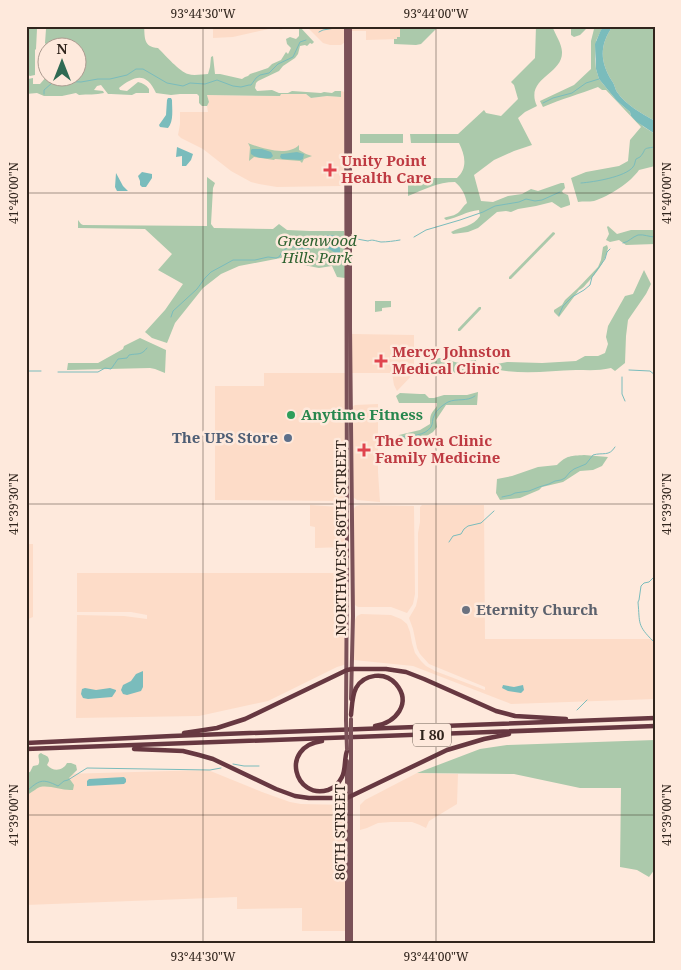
<svg xmlns="http://www.w3.org/2000/svg" width="681" height="970" viewBox="0 0 681 970" font-family="'Noto Serif',serif">
  <style>
    .built { fill: #fddcc8 }
    .green { fill: #abc9ab }
    .water { fill: #7abcbc }
    .lines { fill: none; stroke-linecap: round; stroke-linejoin: round }
    .stream { stroke: #7abcbc; stroke-width: 1 }
    .major { stroke: #7b5158; stroke-width: 4 }
    .highway { stroke: #673841; stroke-width: 4.5 }
    .major-bridge { stroke: #7b5158; stroke-width: 4 }
    .ticks { fill: none; stroke: #31251d; stroke-width: 1; stroke-opacity: 0.45 }
    .health-dot { fill: #e0444e; stroke: #fee9dc; stroke-width: 2 }
    .leisure-dot { fill: #2e9e5b; stroke: #fee9dc; stroke-width: 2 }
    .service-dot { fill: #5c6f8a; stroke: #fee9dc; stroke-width: 2 }
    .worship-dot { fill: #6b7280; stroke: #fee9dc; stroke-width: 2 }
    .labels { text-anchor: middle; stroke-width: 5; stroke-linejoin: round; paint-order: stroke }
    .shield { fill: #fee9dc; stroke: #6e6056; stroke-width: 1 }
    .shield-label { font-size: 14px; font-weight: bold; fill: #31251d }
    .health-label { font-size: 15px; font-weight: bold; fill: #be3a42; stroke: #fee9dc; text-anchor: start }
    .park-label { font-size: 15px; font-style: italic; fill: #2d612f; stroke: #fee9dc }
    .leisure-label { font-size: 15px; font-weight: bold; fill: #27864d; stroke: #fee9dc; text-anchor: start }
    .service-label { font-size: 15px; font-weight: bold; fill: #4e5e75; stroke: #fee9dc; text-anchor: end }
    .street-label { font-size: 15px; fill: #31251d; stroke: #fee9dc }
    .worship-label { font-size: 15px; font-weight: bold; fill: #5b616d; stroke: #fee9dc; text-anchor: start }
    .neatline { fill: none; stroke: #31251d; stroke-width: 2 }
    .ticks-label { font-size: 12px; text-anchor: middle; fill: #31251d }
  </style>
  <rect width="100%" height="100%" fill="#fee9dc"/>
  <g class="built">
    <polygon points="213,26 287,26 281,30 277,28 273,28 233,37 213,38"/>
    <polygon points="306,26 345,26 345,42 341,45 330,45 323,43"/>
    <polygon points="351,26 400,26 400,37 398,39 366,40 366,31 351,31"/>
    <polygon points="341,91 345,92 345,183 340,186 277,187 259,184 251,182 231,171 203,149 181,138 178,135 180,124 180,112 208,112 207,106 209,102 207,95 279,96 280,94 306,94 311,98 327,96 341,97"/>
    <polygon points="26,146 27,148 28,229 26,229"/>
    <polygon points="352,334 414,335 414,366 417,370 397,391 394,385 392,373 352,373"/>
    <polygon points="264,373 345,373 346,496 342,501 215,500 215,386 264,386"/>
    <polygon points="378,404 378,472 380,502 357,500 353,497 352,407 355,405"/>
    <polygon points="310,505 340,507 344,508 345,514 345,532 346,534 346,545 345,547 315,548 315,527 310,526"/>
    <polygon points="360,505 414,506 415,594 413,604 407,613 391,607 358,607 355,605 354,600 355,581 353,579 353,510 356,506"/>
    <polygon points="422,505 484,505 485,639 655,639 655,699 511,704 413,666 354,660 355,620 357,616 361,614 391,615 401,619 407,624 410,632 412,643 415,653 421,661 426,666 435,671 485,690 485,687 429,664 420,654 417,648 413,629 409,618 416,606 418,597 418,533 420,522 420,507"/>
    <polygon points="26,544 33,544 33,617 26,620"/>
    <polygon points="77,573 347,573 347,664 337,667 268,701 199,716 76,718 77,615 124,616 147,619 147,615 131,612 77,612"/>
    <polygon points="208,770 262,792 290,802 301,804 347,805 347,931 302,931 302,908 237,909 237,897 26,905 26,775"/>
    <polygon points="417,773 458,774 457,804 429,821 426,828 420,825 412,822 391,822 378,823 367,828 360,830 360,805 365,800"/>
  </g>
  <g class="green">
    <path d="M 29,26 L 58,26 L 59,27 L 144,26 C 145,37 143,47 158,48 C 165,55 180,72 188,74 C 194,76 202,74 208,74 L 210,67 L 211,57 L 213,56 L 215,74 L 220,74 L 242,79 L 245,77 L 248,76 L 250,74 L 268,68 L 272,64 L 281,60 L 286,52 L 288,54 L 291,48 L 287,44 L 286,39 L 290,37 L 296,39 L 299,36 L 299,26 L 314,42 L 312,44 L 310,43 L 307,46 L 305,45 L 300,46 L 298,54 L 295,58 L 283,66 L 279,71 L 258,81 L 256,83 L 255,88 L 257,91 L 272,90 L 279,93 L 288,93 L 292,91 L 321,93 L 324,92 L 332,93 L 335,91 L 341,91 L 341,97 L 327,96 L 311,98 L 306,94 L 281,94 L 280,96 L 207,95 L 209,102 L 207,106 L 202,106 L 199,103 L 199,96 L 197,94 L 180,94 L 171,95 L 156,93 C 146,71 134,76 119,88 L 120,90 L 127,91 L 138,82 C 143,83 146,85 149,89 L 149,93 L 136,93 L 132,95 L 111,94 L 108,94 L 101,85 L 97,86 L 94,90 L 103,91 L 104,93 C 96,95 87,94 79,95 L 76,93 L 62,96 L 44,96 L 37,93 L 26,94 L 26,90 L 28,91 L 28,79 L 33,78 L 33,84 L 40,84 L 47,76 L 48,78 L 78,78 L 78,48 L 48,48 L 47,50 L 46,49 L 45,47 L 47,46 L 45,43 L 46,29 L 37,29 L 36,49 L 35,50 L 35,75 L 30,76 L 28,75 Z"/>
    <polygon points="400,26 439,26 421,44 416,45 394,44 394,39 397,39 397,37 400,37"/>
    <path d="M 536,26 L 552,26 C 555,34 562,44 562,52 C 563,75 524,78 537,106 L 525,112 L 518,118 L 532,145 L 514,151 L 494,160 L 474,175 L 481,201 L 493,202 L 508,196 L 522,194 L 531,189 L 538,191 L 561,183 L 564,183 L 565,188 L 562,191 L 563,193 L 568,195 L 570,203 L 570,205 L 561,208 L 552,202 L 536,206 L 518,209 L 511,212 L 506,211 L 497,212 L 478,228 L 468,232 L 453,234 L 451,232 C 462,226 473,227 480,216 L 479,210 C 467,211 457,218 446,220 L 444,218 C 449,216 455,216 459,212 C 462,209 463,206 467,203 C 465,194 462,188 455,182 C 438,182 423,190 408,196 L 408,178 L 457,178 C 468,168 465,155 459,143 L 411,143 L 410,134 L 458,134 L 484,110 L 486,113 L 501,116 L 518,99 L 514,85 L 511,82 L 535,58 Z"/>
    <path d="M 576,26 L 603,26 L 596,41 L 595,59 L 596,69 L 599,79 L 617,101 L 630,112 L 631,116 L 644,127 L 655,134 L 655,166 L 639,170 C 630,183 609,196 594,201 C 589,202 583,201 578,202 L 571,178 L 586,172 L 619,166 L 628,161 L 630,140 L 641,127 L 606,90 L 602,90 L 598,87 C 580,94 561,99 543,107 L 540,101 L 574,85 L 591,69 L 591,41 L 594,29 L 586,29 L 580,35 L 574,37 L 571,35 L 571,28 Z"/>
    <path d="M 613,26 L 655,26 L 655,121 C 641,113 626,105 617,92 C 615,89 615,85 612,81 C 600,62 599,45 613,26 Z"/>
    <rect x="360" y="134" width="43" height="9"/>
    <path d="M 248,143 C 260,148 288,157 299,145 L 299,150 L 306,154 L 312,156 L 304,159 L 302,163 L 300,161 L 275,159 L 274,160 L 254,157 L 249,161 L 250,147 Z"/>
    <polygon points="207,177 215,183 213,188 211,224 214,228 273,229 279,224 287,230 310,231 344,231 345,278 337,277 332,266 319,268 288,262 286,257 239,266 221,274 203,288 175,323 167,343 152,338 145,332 165,310 183,284 158,270 172,254 145,229 78,228 78,220 81,224 83,225 207,226"/>
    <polygon points="608,226 617,234 631,230 655,230 655,244 626,245 619,240 610,242 606,240 609,234 607,227"/>
    <polygon points="553,232 555,233 555,234 511,279 509,279 509,277"/>
    <path d="M 607,245 L 608,248 C 605,262 598,271 589,281 C 585,285 584,288 579,290 L 559,317 L 554,312 L 554,310 L 562,305 L 565,300 L 578,288 L 598,267 L 601,260 L 603,247 Z"/>
    <path d="M 644,270 L 651,284 L 646,294 L 628,320 L 626,336 L 625,363 L 615,371 L 611,368 C 599,371 588,370 576,370 C 549,371 521,375 495,369 L 494,366 L 497,364 L 507,362 L 542,363 L 576,361 L 585,356 L 598,356 L 605,353 L 608,344 L 606,337 L 608,326 L 625,296 L 633,294 Z"/>
    <polygon points="375,301 391,301 391,307 382,308 382,311 375,312"/>
    <polygon points="479,307 481,307 481,309 460,331 458,331 458,329"/>
    <polygon points="140,338 166,350 165,373 155,369 150,368 67,370 68,363 98,363 123,349 124,346"/>
    <path d="M 439,358 C 449,358 447,360 455,362 C 460,364 470,360 476,360 L 477,370 L 452,373 L 427,371 L 425,369 L 433,361 Z"/>
    <path d="M 478,392 L 477,405 L 446,405 L 436,420 L 437,427 L 433,432 L 425,437 L 419,439 L 406,439 L 399,441 L 398,438 L 399,435 L 420,430 L 430,424 C 430,414 431,414 437,406 L 437,403 L 399,403 L 396,396 L 400,393 L 420,394 L 425,394 L 429,398 L 434,398 L 444,395 L 467,395 Z"/>
    <path d="M 584,455 L 608,457 L 602,466 L 593,470 L 580,471 L 563,482 L 542,487 L 539,490 L 520,498 L 500,500 L 496,493 L 497,479 L 512,476 L 538,467 L 557,465 C 567,455 571,456 584,455 Z"/>
    <polygon points="655,740 655,869 649,877 637,870 620,867 621,788 580,788 514,774 417,773 480,749 507,745"/>
    <path d="M 41,753 C 45,756 49,755 49,761 L 47,765 C 53,772 63,771 67,763 L 71,763 L 76,765 L 77,770 L 69,778 L 74,785 L 73,790 C 62,791 51,785 40,787 C 35,789 32,793 26,795 L 26,773 L 30,772 L 33,766 L 38,765 C 41,761 37,757 39,754 Z"/>
  </g>
  <g class="water">
    <path d="M 603,26 L 613,26 C 599,45 600,62 612,81 C 615,85 615,89 617,92 C 626,105 641,113 655,121 L 655,134 L 637,122 L 631,116 L 630,112 L 617,101 L 599,79 L 596,69 L 595,44 L 600,32 Z"/>
    <path d="M 168,98 L 171,98 L 172,100 C 172,109 174,121 168,128 L 160,127 L 159,125 L 166,115 L 167,100 Z"/>
    <polygon points="177,147 193,154 191,160 186,166 182,166 182,156 176,157"/>
    <path d="M 252,149 L 262,149 L 271,152 L 273,156 L 271,158 C 265,159 256,158 251,154 L 251,150 Z"/>
    <polygon points="297,152 304,154 303,159 301,160 282,159 280,157 281,154 282,154"/>
    <polygon points="142,172 152,174 152,178 146,187 142,187 140,185 140,181 138,176"/>
    <polygon points="116,173 123,186 128,191 117,191 115,187"/>
    <polygon points="328,235 339,236 342,239 340,240 340,255 337,254 329,249 321,247 314,241 317,238"/>
    <polygon points="311,240 313,241 312,248 303,251 297,251 296,247"/>
    <polygon points="143,671 143,687 141,691 127,695 123,694 121,690 123,685 131,681 136,674"/>
    <polygon points="503,685 514,687 523,685 524,690 521,693 508,691 502,688"/>
    <polygon points="85,688 96,690 110,688 116,690 116,691 112,697 88,699 83,698 81,694 82,689"/>
    <polygon points="124,777 126,779 126,782 124,784 87,786 87,781 89,779"/>
  </g>
  <g class="lines">
    <g class="stream">
      <polyline points="319,32 323,30 341,27"/>
      <polyline points="44,94 44,90 52,83 61,81 81,82 98,79 110,79 127,75 136,69 143,69 167,83 183,86 190,83 205,84 217,80 233,86 241,87 249,85 251,85 256,78 260,75 269,73 278,64 293,57 300,42 306,40"/>
      <polyline points="543,103 553,98 572,93 586,83 599,79"/>
      <path d="M 581,183 C 594,182 625,177 633,167 C 635,165 635,161 636,159 C 637,158 639,158 640,157 C 648,148 640,149 655,147"/>
      <polyline points="414,237 426,230 460,220 483,212 495,206 519,202 526,199 535,201 542,200 560,192"/>
      <path d="M 357,239 L 368,241 C 373,239 375,241 381,242 C 387,242 394,241 400,240"/>
      <path d="M 623,243 C 629,242 632,237 638,235 C 644,234 649,237 655,237"/>
      <polyline points="559,315 563,306 572,297 584,290 590,285 592,277 605,259 607,252 610,249"/>
      <polyline points="171,317 173,311 197,289 205,278 211,272 224,265 233,260 255,260 268,257 276,258 279,257 282,252 288,247 297,247"/>
      <polyline points="629,370 650,371 655,375"/>
      <polyline points="26,371 41,371"/>
      <path d="M 58,372 L 98,372 L 105,368 L 111,369 L 118,359 L 127,358 L 129,355 C 138,353 141,356 147,348"/>
      <polyline points="622,377 622,394 625,401"/>
      <path d="M 401,437 C 410,436 425,436 431,427 C 433,424 432,419 434,416 C 436,410 443,405 448,402 C 457,398 467,402 475,396"/>
      <path d="M 502,497 L 511,495 L 515,493 L 529,491 L 539,487 L 549,484 L 555,481 L 561,480 L 565,478 L 570,472 L 574,469 L 586,464 L 593,455 C 603,452 609,457 615,447"/>
      <polyline points="449,542 453,536 461,534 464,529 468,526 481,523 494,511"/>
      <path d="M 653,641 C 637,625 640,624 638,602 L 639,600 L 641,586 L 644,583 L 649,582 L 655,576"/>
      <polyline points="577,710 587,700"/>
      <polyline points="233,764 244,766 259,766"/>
      <path d="M 26,792 C 39,780 42,778 58,786 L 64,781 L 68,780 L 87,768 L 210,770 L 221,768"/>
    </g>
    <g class="major">
      <polyline points="346,26 347,550 346,720"/>
      <polyline points="350,26 350,328 353,616 351,699"/>
      <polyline points="347,944 347,761"/>
      <polyline points="351,944 351,748"/>
    </g>
    <g class="highway">
      <path d="M 351,715 C 352,706 352,696 356,688 C 364,674 385,671 396,684 C 412,703 396,723 375,726"/>
      <polyline points="184,733 217,728 245,719 347,670 352,669 386,669 406,672 424,679 496,711 515,716 566,719"/>
      <path d="M 322,741 C 279,747 295,800 328,790 C 334,788 339,783 342,777 C 346,769 344,759 347,751"/>
      <polyline points="26,743 172,736 655,718"/>
      <polyline points="26,749 655,726"/>
      <polyline points="134,749 183,751 199,755 213,759 276,789 295,796 309,798 347,798 447,750 484,739 509,734"/>
    </g>
    <g class="major-bridge">
      <polyline points="351,719 351,748"/>
      <polyline points="346,720 347,749"/>
    </g>
  </g>
  <path class="ticks" d="M 203,26 L 203,944M 436,26 L 436,944M 26,193 L 655,193M 26,504 L 655,504M 26,815 L 655,815"/>
  <g class="health-dot">
    <path d="M327.5 162.5h5v5h5v5h-5v5h-5v-5h-5v-5h5z"/>
    <path d="M378.5 353.5h5v5h5v5h-5v5h-5v-5h-5v-5h5z"/>
    <path d="M361.5 442.5h5v5h5v5h-5v5h-5v-5h-5v-5h5z"/>
  </g>
  <circle class="leisure-dot" cx="291" cy="415" r="5"/>
  <circle class="service-dot" cx="288" cy="438" r="5"/>
  <circle class="worship-dot" cx="466" cy="610" r="5"/>
  <g class="labels">
    <rect class="shield" x="413" y="723.5" width="38" height="23" rx="4"/>
    <g class="shield-label">
      <text x="432" y="740">I 80</text>
    </g>
    <g class="health-label">
      <text x="341" y="166">Unity Point<tspan x="341" dy="17">Health Care</tspan></text>
      <text x="392" y="357">Mercy Johnston<tspan x="392" dy="17">Medical Clinic</tspan></text>
      <text x="375" y="446">The Iowa Clinic<tspan x="375" dy="17">Family Medicine</tspan></text>
    </g>
    <g class="park-label">
      <text x="317" y="246">Greenwood<tspan x="317" dy="17">Hills Park</tspan></text>
    </g>
    <g class="leisure-label">
      <text x="301" y="420">Anytime Fitness</text>
    </g>
    <g class="service-label">
      <text x="278" y="443">The UPS Store</text>
    </g>
    <g class="street-label">
      <text transform="translate(341 538) rotate(-90)" y="5">NORTHWEST 86TH STREET</text>
      <text transform="translate(340 832) rotate(-90)" y="5">86TH STREET</text>
    </g>
    <g class="worship-label">
      <text x="476" y="615">Eternity Church</text>
    </g>
  </g>
  <rect width="681" height="970" fill="none" stroke="#fee9dc" stroke-width="55"/>
  <g transform="translate(62 62)"><circle r="24" fill="#fee9dc" stroke="#ac9b90"/>
  <path d="M0-4L9 19L0 12L-9 19Z" fill="#2f6a53"/>
  <text y="-8" font-size="14" font-weight="bold" text-anchor="middle" fill="#31251d">N</text>
  </g>
  <rect x="28" y="28" width="626" height="914" class="neatline"/>
  <g class="ticks-label">
    <text x="203" y="18">93°44'30"W</text>
    <text x="436" y="18">93°44'00"W</text>
    <text transform="translate(14 193) rotate(-90)" y="4">41°40'00"N</text>
    <text transform="translate(667 193) rotate(-90)" y="4">41°40'00"N</text>
    <text transform="translate(14 504) rotate(-90)" y="4">41°39'30"N</text>
    <text transform="translate(667 504) rotate(-90)" y="4">41°39'30"N</text>
    <text transform="translate(14 815) rotate(-90)" y="4">41°39'00"N</text>
    <text transform="translate(667 815) rotate(-90)" y="4">41°39'00"N</text>
    <text x="203" y="961">93°44'30"W</text>
    <text x="436" y="961">93°44'00"W</text>
  </g>
</svg>
